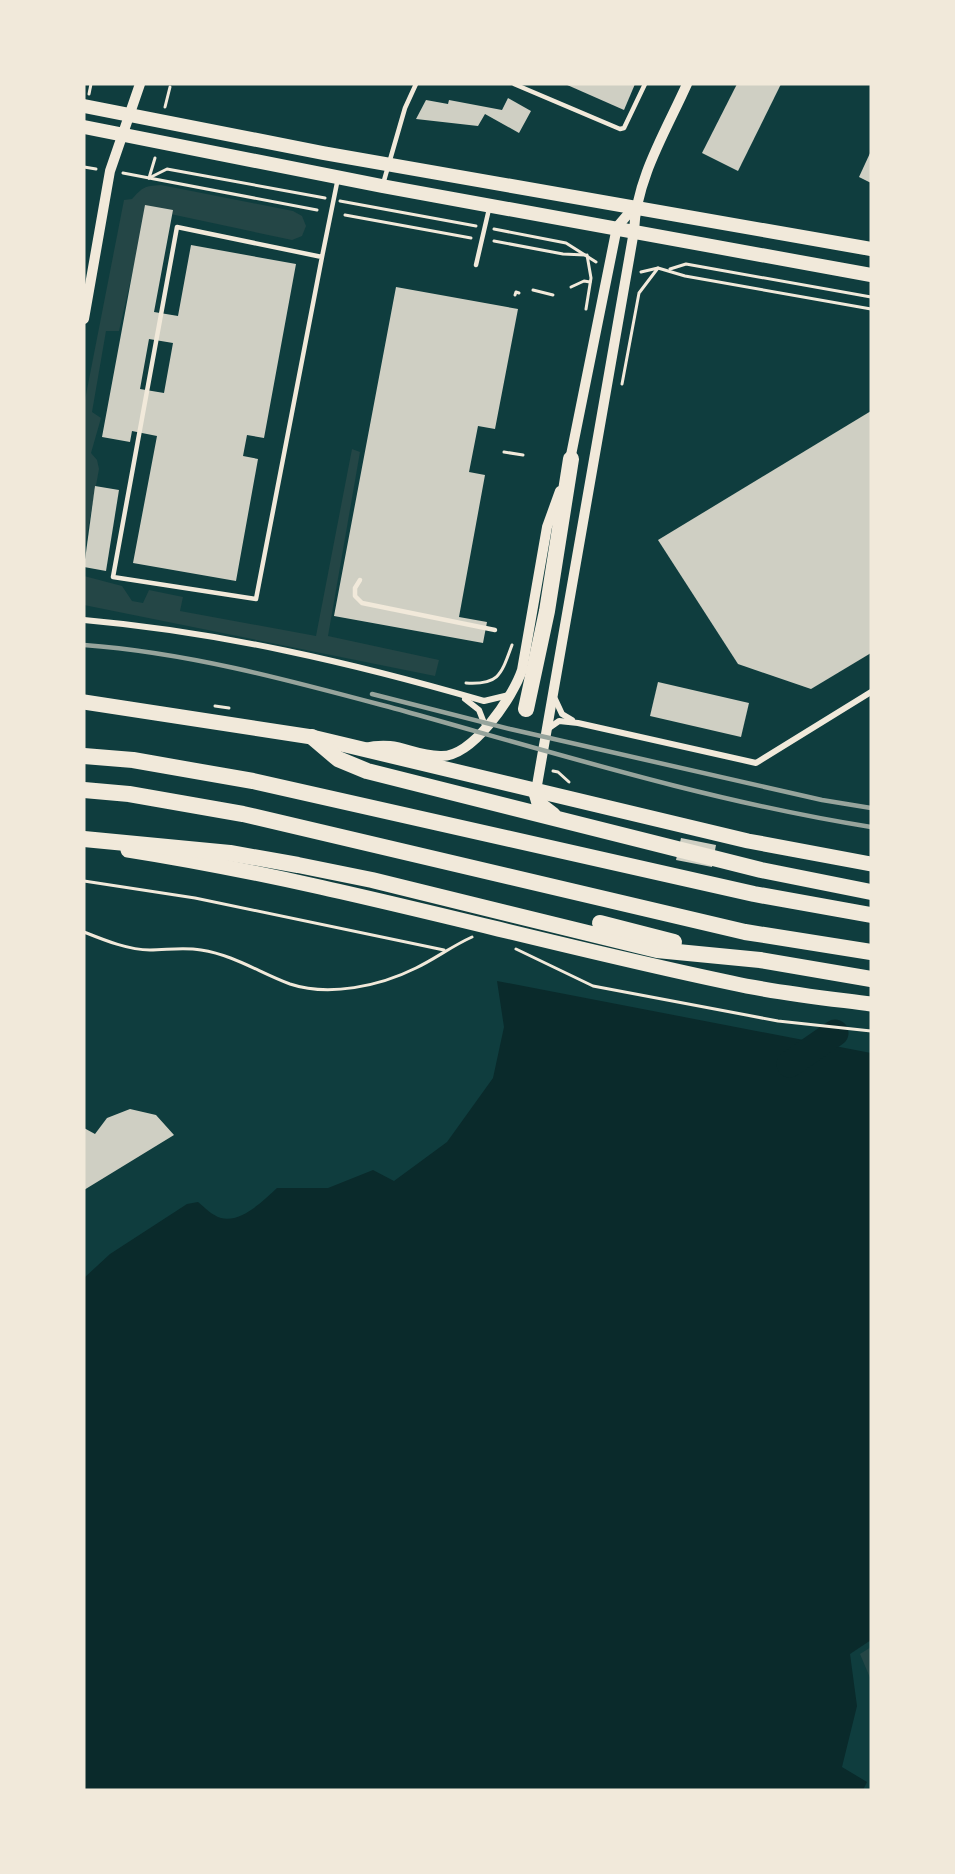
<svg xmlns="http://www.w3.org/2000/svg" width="955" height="1874" viewBox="0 0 955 1874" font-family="Inter,sans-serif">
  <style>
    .green { fill: #244646 }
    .water { fill: #0a2a2b }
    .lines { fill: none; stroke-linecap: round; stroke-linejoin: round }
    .river { stroke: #0a2a2b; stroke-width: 27 }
    .building { fill: #cfcfc3; fill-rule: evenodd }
    .path { stroke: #f1e9da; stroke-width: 3 }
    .service { stroke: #f1e9da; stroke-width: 4.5 }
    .minor { stroke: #f1e9da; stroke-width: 6 }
    .tertiary { stroke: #f1e9da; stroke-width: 10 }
    .primary { stroke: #f1e9da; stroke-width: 14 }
    .trunk { stroke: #f1e9da; stroke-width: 15 }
    .motorway { stroke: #f1e9da; stroke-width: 16 }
    .rail { stroke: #97a49c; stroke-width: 4.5 }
  </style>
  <rect width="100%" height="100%" fill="#0f3d3e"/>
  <g class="green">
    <path d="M 161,185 L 293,211 L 302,216 L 306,226 L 302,236 L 292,240 L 147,209 L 119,331 L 106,331 L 92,412 L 101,418 L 91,453 L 97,460 L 99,469 L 84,551 L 84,405 L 124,200 L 132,199 C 143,187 144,186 161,185 Z"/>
    <polygon points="352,449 360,452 328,636 439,660 435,676 84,605 84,576 122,586 132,601 143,603 149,590 183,597 180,611 316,636"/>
    <polygon points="871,1647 871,1680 860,1654"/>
  </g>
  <path class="water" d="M 497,981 L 871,1053 L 871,1640 L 850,1654 L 857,1706 L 842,1767 L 867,1782 L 863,1790 L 84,1790 L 84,1278 L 110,1254 L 187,1204 L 198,1202 C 204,1207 213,1216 221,1218 C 241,1223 263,1201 277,1188 L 328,1188 L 373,1170 L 394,1181 L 447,1142 L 493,1078 L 504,1027 Z"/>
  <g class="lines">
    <polyline class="river" points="790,1064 835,1033"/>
  </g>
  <g class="building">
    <polygon points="565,84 635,84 624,110"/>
    <polygon points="737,84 781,84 738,171 702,153"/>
    <polygon points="508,98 531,111 519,133 485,114 478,126 416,119 426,100 448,104 449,100 502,110"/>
    <polygon points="871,151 871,183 859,177"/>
    <path d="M 145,205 L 173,210 L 154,312 L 178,316 L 191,245 L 296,264 L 264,438 L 247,435 L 243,456 L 258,459 L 236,581 L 133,563 L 157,436 L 132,431 L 130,442 L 102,437 ZM 149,339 L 173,343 L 164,393 L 140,389 Z"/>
    <polygon points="396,287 518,309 495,429 478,426 469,472 485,475 459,617 487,622 483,643 334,616"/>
    <polygon points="871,411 871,653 811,689 738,664 658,540"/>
    <polygon points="95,486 119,490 106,571 84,567"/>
    <polygon points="658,682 749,703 741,737 650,716"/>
    <polygon points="681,838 716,845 712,867 676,860"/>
    <polygon points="130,1109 156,1115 174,1135 84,1190 84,1128 95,1134 107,1118"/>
  </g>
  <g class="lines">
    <g class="path">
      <polyline points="89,94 91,84"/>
      <polyline points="165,107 170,87"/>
      <polyline points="84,167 96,169"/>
      <polyline points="123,173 317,210"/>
      <polyline points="149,178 167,169 325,198"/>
      <polyline points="149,178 155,158"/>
      <polyline points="340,201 476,226"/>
      <polyline points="345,215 471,238"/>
      <polyline points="494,229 566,243 596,262"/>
      <polyline points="494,241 563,254 585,255"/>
      <polyline points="670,269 686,264 871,297"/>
      <polyline points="641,272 658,268 685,276 871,309"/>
      <polyline points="571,287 584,281 590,282"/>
      <polyline points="533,290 553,295"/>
      <polyline points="515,295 516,292 519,293"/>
      <polyline points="586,309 591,278 587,255"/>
      <polyline points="622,384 639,293 658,268"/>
      <polyline points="504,452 523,455"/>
      <path d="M 466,683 C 499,685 501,675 512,645"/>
      <polyline points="215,706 229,708"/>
      <polyline points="553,771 558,772 569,782"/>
      <polyline points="84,881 195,898 444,950"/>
      <path d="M 84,932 C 104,940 128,950 150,950 C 167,950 183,947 201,950 C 234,955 260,973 290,984 C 329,997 380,986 416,968 C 435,959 452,946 472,937"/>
      <polyline points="516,949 593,986 778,1021 871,1031"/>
    </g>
    <g class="service">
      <polyline points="514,84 620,129 624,128 645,84"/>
      <polyline points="383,184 405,108 416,84"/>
      <polyline points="322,257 177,227 113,577 256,599 322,257 338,178"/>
      <polyline points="476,265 489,209"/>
      <polyline points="360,580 355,588 355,596 362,603 495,630"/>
    </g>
    <g class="minor">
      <path d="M 84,620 C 220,632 353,663 484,701 L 509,695"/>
      <polyline points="465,699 479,710 486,728"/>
      <polyline points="555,699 562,714 572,720"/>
      <polyline points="549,728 559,721 578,723 756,763 871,692"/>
    </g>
    <g class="tertiary">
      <polyline points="84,319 110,171 140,84"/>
      <polyline points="569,465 617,227 635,206"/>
      <path d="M 364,748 C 399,740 409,755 440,756 C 472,758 513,697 522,670 L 547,527 L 560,491"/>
      <path d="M 536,791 L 634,231 C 636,179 666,131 687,84"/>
    </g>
    <g class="primary">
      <polyline points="84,106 323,153 871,249"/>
      <polyline points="84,127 382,186 871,275"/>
    </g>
    <g class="trunk">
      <polyline points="84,702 312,737 748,841 871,864"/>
      <path d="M 128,850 C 332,882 530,941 732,983 C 777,993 825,998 871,1004"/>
    </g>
    <g class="motorway">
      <polyline points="526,709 547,611 571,459"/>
      <polyline points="312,737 338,759 367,771 761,870 871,892"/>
      <polyline points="84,756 133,760 253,781 754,894 871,915"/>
      <polyline points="84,790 129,794 243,814 745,932 871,952"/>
      <polyline points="536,791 540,805 553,815"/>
      <polyline points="84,839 230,853 298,865 372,880 657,950 760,960 871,979"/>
      <polyline points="600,923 674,942"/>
    </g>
    <g class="rail">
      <path d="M 84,645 C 193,653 299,683 404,711 C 558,754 713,802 871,827"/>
      <polyline points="372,694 510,729 822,800 871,808"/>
    </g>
  </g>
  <rect width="955" height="1874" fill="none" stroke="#f1e9da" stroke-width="171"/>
</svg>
